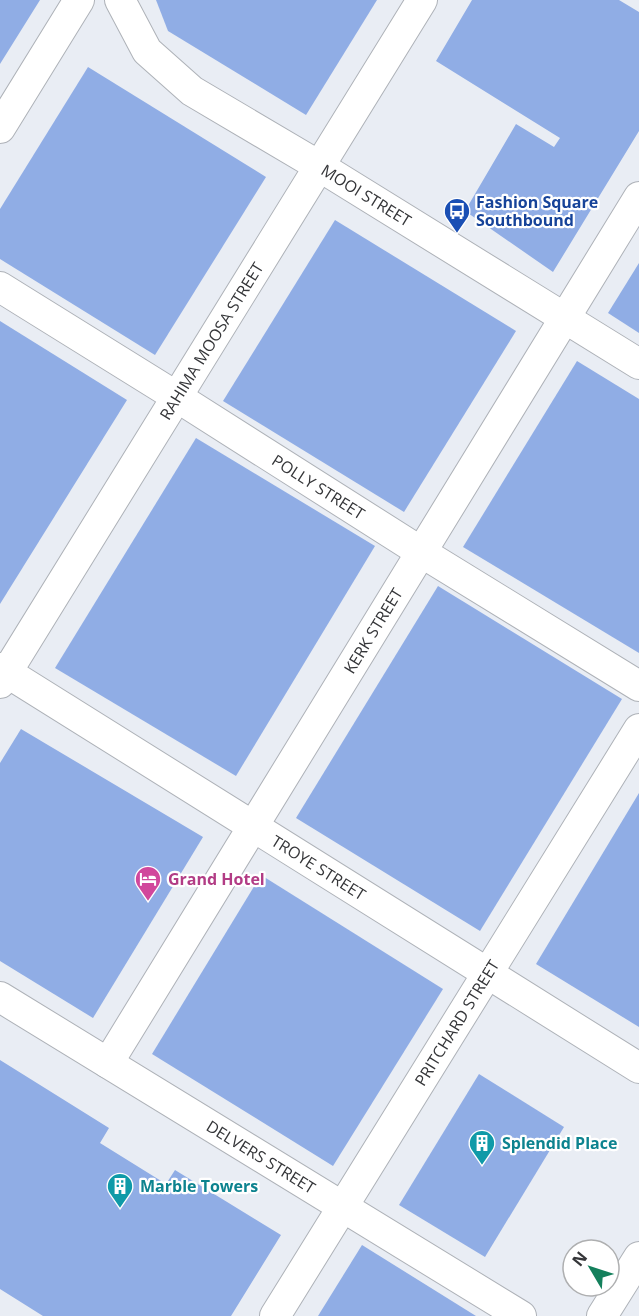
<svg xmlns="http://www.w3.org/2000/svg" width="639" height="1316" viewBox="0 0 639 1316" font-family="'Open Sans',sans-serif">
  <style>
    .building { fill: #90ade5 }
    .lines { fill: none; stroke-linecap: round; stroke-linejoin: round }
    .minor-casing { stroke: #aeb2b8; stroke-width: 32 }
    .minor { stroke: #fff; stroke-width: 30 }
    .labels { text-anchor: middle; stroke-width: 4.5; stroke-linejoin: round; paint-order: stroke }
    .street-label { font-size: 16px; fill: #353639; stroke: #fff }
    .transit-label { font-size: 16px; font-weight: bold; fill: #164399; stroke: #fff; text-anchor: start }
    .hotel-label { font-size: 16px; font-weight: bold; fill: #b23c85; stroke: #fff; text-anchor: start }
    .culture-label { font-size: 16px; font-weight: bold; fill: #0d838f; stroke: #fff; text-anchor: start }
  </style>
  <rect width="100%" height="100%" fill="#e9edf4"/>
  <g class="building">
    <polygon points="0,0 40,0 0,64"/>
    <polygon points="156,0 377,0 306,115 168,31"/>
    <polygon points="472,0 619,0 639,12 639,131 553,272 465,211 516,124 554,147 560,138 436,61"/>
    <polygon points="88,67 266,177 155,355 0,259 0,209"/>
    <polygon points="335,220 516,331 404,512 223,401"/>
    <polygon points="639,263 639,333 608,313"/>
    <polygon points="0,321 127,400 0,604"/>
    <polygon points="577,361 639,399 639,653 463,547"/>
    <polygon points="196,438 375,546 236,776 55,668"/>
    <polygon points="438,586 622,699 480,931 296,818"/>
    <polygon points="21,729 203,837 93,1018 0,961 0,763"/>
    <polygon points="639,793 639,1027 536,964"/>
    <polygon points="261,875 443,989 333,1166 152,1054"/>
    <polygon points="0,1060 109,1128 100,1143 166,1184 175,1170 281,1235 231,1316 43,1316 0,1289"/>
    <polygon points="479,1074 564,1127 485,1257 399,1205"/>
    <polygon points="362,1245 476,1316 318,1316"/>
  </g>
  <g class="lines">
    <g class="minor-casing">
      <g id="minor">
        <path id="s1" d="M 120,0 L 147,51 L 192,91 L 319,166 L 639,364"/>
        <polyline points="0,128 79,0"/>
        <path id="s2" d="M 0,287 L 177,397 L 421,552 L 639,686"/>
        <path id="s3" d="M 0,668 L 639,1068"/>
        <path id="s4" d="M 0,683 L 422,0"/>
        <path id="s5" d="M 0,997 L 521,1316"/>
        <path id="s6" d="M 108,1063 L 639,197"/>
        <path id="s7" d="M 275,1316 L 639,729"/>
        <polyline points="602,1316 639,1257"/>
      </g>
    </g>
    <use href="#minor" class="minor"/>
  </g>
  <defs>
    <g id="bus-pin" transform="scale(1.35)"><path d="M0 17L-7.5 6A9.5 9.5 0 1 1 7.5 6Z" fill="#1a4fb4" stroke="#fff"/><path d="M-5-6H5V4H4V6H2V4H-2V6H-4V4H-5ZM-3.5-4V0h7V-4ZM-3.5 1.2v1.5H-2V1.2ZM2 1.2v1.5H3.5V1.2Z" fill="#fff"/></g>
    <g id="hotel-pin" transform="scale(1.35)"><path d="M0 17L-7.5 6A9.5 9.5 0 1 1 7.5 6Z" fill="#d1479c" stroke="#fff"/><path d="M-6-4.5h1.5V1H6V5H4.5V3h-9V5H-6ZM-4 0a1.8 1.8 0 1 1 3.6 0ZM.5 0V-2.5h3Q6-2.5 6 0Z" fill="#fff"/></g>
    <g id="building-pin" transform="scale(1.35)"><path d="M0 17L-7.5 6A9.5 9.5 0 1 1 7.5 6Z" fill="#0f9aa8" stroke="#fff"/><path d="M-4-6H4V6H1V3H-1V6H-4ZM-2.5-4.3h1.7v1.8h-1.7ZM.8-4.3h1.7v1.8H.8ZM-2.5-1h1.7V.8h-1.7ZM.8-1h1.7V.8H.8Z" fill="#fff"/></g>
  </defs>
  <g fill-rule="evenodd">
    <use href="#bus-pin" x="457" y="211"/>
    <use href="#hotel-pin" x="148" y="879"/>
    <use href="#building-pin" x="482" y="1143"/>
    <use href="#building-pin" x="120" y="1186"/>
  </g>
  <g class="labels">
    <g class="street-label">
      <text dy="6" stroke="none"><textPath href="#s1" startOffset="321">MOOI STREET</textPath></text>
      <text dy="6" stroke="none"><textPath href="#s4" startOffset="402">RAHIMA MOOSA STREET</textPath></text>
      <text dy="6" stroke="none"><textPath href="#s2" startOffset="376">POLLY STREET</textPath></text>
      <text dy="6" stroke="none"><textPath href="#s6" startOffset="507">KERK STREET</textPath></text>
      <text dy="6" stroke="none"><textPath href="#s3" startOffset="376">TROYE STREET</textPath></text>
      <text dy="6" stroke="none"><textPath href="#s7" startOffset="345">PRITCHARD STREET</textPath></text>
      <text dy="6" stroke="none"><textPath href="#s5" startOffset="306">DELVERS STREET</textPath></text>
    </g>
    <g class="transit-label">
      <text x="476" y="208">Fashion Square<tspan x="476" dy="18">Southbound</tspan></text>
    </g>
    <g class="hotel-label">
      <text x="168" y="885">Grand Hotel</text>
    </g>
    <g class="culture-label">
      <text x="502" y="1149">Splendid Place</text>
      <text x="140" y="1192">Marble Towers</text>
    </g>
  </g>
  <g transform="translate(591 1268) rotate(309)"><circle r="28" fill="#ffffff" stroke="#aeafb0" stroke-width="1.5"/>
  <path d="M0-4.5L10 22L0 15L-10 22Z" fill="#14805c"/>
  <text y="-9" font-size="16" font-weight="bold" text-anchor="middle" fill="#353639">N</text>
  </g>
</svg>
